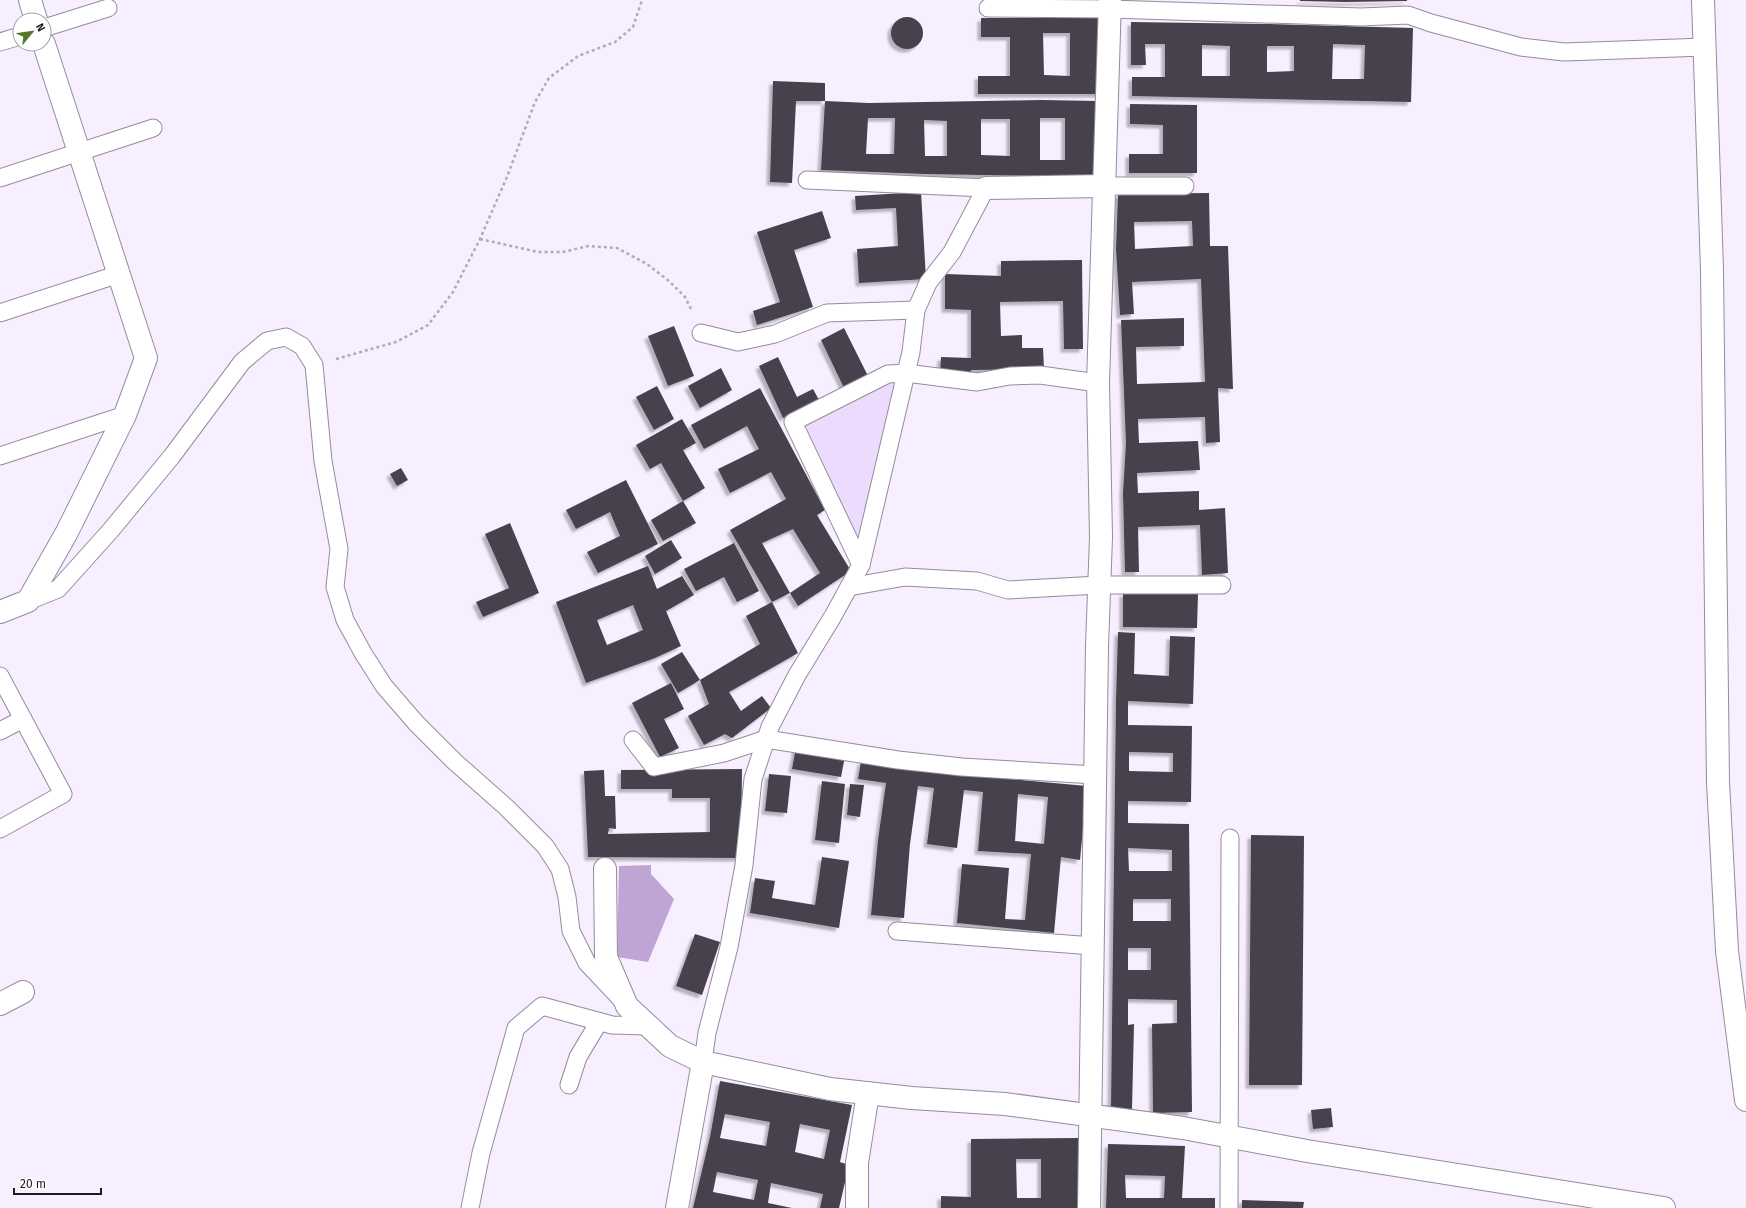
<svg xmlns="http://www.w3.org/2000/svg" width="1746" height="1208" viewBox="0 0 1746 1208" font-family="'Fira Sans',sans-serif">
  <style>
    .green { fill: #eddbfd }
    .water { fill: #bfa5d3 }
    .building { fill: #47404d; fill-rule: evenodd; filter: url(#shadow) }
    .lines { fill: none; stroke-linecap: round; stroke-linejoin: round }
    .lane-casing { stroke: #948c9b; stroke-width: 19 }
    .street-casing { stroke: #948c9b; stroke-width: 24 }
    .secondary-casing { stroke: #948c9b; stroke-width: 24 }
    .path { stroke: #b0a9b6; stroke-width: 2.5; stroke-dasharray: 3 3; stroke-linecap: butt }
    .lane { stroke: #fff; stroke-width: 17 }
    .street { stroke: #fff; stroke-width: 22 }
    .secondary { stroke: #fff; stroke-width: 22 }
  </style>
  <defs>
    <filter id="shadow"><feDropShadow dx="-3.5" dy="3.5" stdDeviation="1" flood-color="#0004"/></filter>
  </defs>
  <rect width="100%" height="100%" fill="#f7eeff"/>
  <polygon class="green" points="906,373 861,565 793,422"/>
  <polygon class="water" points="651,865 651,874 674,899 648,962 617,957 619,866"/>
  <g class="building">
    <polygon points="1300,0 1407,0 1407,1 1345,2 1300,1"/>
    <circle cx="907" cy="33" r="16"/>
    <path d="M 981,18 L 1101,18 L 1100,94 L 978,94 L 978,76 L 1010,76 L 1010,37 L 981,37 ZM 1043,33 L 1070,33 L 1070,76 L 1044,75 Z"/>
    <path d="M 1131,22 L 1267,24 L 1413,28 L 1411,102 L 1132,96 L 1132,77 L 1165,77 L 1165,44 L 1145,44 L 1146,65 L 1131,65 ZM 1333,44 L 1365,45 L 1364,79 L 1332,79 ZM 1202,45 L 1230,46 L 1230,76 L 1202,76 ZM 1267,46 L 1294,46 L 1294,71 L 1267,72 Z"/>
    <polygon points="773,81 825,83 825,101 796,101 792,183 770,182"/>
    <path d="M 1041,100 L 1098,101 L 1098,177 L 925,174 L 821,170 L 825,101 L 869,103 ZM 868,118 L 895,118 L 894,154 L 866,154 ZM 1040,118 L 1065,118 L 1065,160 L 1040,160 ZM 981,119 L 1010,119 L 1010,156 L 981,155 ZM 924,120 L 947,121 L 947,156 L 925,156 Z"/>
    <polygon points="1130,104 1197,105 1197,173 1129,173 1129,154 1163,154 1163,125 1130,124"/>
    <polygon points="921,192 926,279 859,283 857,249 898,246 896,208 856,210 855,196"/>
    <path d="M 1209,193 L 1210,246 L 1228,246 L 1233,389 L 1218,388 L 1220,442 L 1206,443 L 1205,417 L 1138,419 L 1139,443 L 1198,441 L 1200,470 L 1137,473 L 1138,493 L 1199,491 L 1199,510 L 1225,508 L 1228,573 L 1202,575 L 1200,525 L 1138,527 L 1139,572 L 1125,572 L 1123,493 L 1126,443 L 1121,320 L 1184,318 L 1184,346 L 1136,347 L 1137,384 L 1205,382 L 1201,279 L 1132,282 L 1134,314 L 1120,315 L 1116,249 L 1118,194 ZM 1192,221 L 1193,246 L 1135,249 L 1134,222 Z"/>
    <polygon points="822,211 831,238 794,250 813,307 757,325 753,311 780,302 757,232"/>
    <polygon points="1082,260 1083,349 1064,349 1063,301 1000,302 1001,336 1022,335 1022,348 1043,348 1044,369 971,370 970,375 940,374 941,357 971,358 971,310 945,309 945,274 1001,276 1001,261"/>
    <polygon points="674,326 694,376 668,386 648,336"/>
    <polygon points="844,328 868,376 844,388 821,340"/>
    <polygon points="778,357 797,397 813,389 819,400 783,418 759,366"/>
    <polygon points="721,368 732,390 700,408 688,386"/>
    <polygon points="657,386 674,419 654,430 636,397"/>
    <polygon points="760,388 825,510 817,515 851,571 798,606 790,593 820,573 793,529 762,543 790,593 772,602 730,530 786,499 771,472 730,493 718,469 759,449 747,426 704,449 691,425"/>
    <polygon points="682,419 696,443 683,450 705,488 683,501 661,463 650,469 636,445"/>
    <polygon points="401,468 408,480 397,486 390,474"/>
    <polygon points="626,480 658,544 598,573 587,552 620,536 610,512 576,529 566,510"/>
    <polygon points="683,501 696,523 663,541 651,520"/>
    <polygon points="510,523 539,593 483,617 476,602 509,588 485,534"/>
    <polygon points="671,540 682,558 655,574 645,556"/>
    <polygon points="734,543 759,591 737,602 724,577 696,591 684,569"/>
    <path d="M 648,566 L 657,589 L 682,576 L 694,595 L 666,611 L 681,646 L 655,658 L 586,683 L 556,602 ZM 633,605 L 643,630 L 607,645 L 597,620 Z"/>
    <polygon points="1123,593 1198,594 1197,628 1123,627"/>
    <polygon points="772,602 798,653 729,692 741,711 762,696 771,708 732,738 725,734 704,745 688,716 709,704 700,680 678,693 661,664 682,652 700,680 760,644 746,616"/>
    <path d="M 1118,632 L 1135,633 L 1134,674 L 1169,676 L 1170,636 L 1195,637 L 1193,704 L 1128,701 L 1128,725 L 1192,726 L 1191,802 L 1128,801 L 1128,823 L 1189,824 L 1192,1112 L 1153,1113 L 1152,1024 L 1177,1023 L 1177,1000 L 1128,999 L 1128,1025 L 1134,1024 L 1132,1109 L 1111,1109 L 1116,701 ZM 1129,752 L 1173,753 L 1173,772 L 1129,771 ZM 1128,848 L 1172,850 L 1172,871 L 1129,871 ZM 1133,899 L 1171,899 L 1171,921 L 1133,921 ZM 1128,948 L 1151,948 L 1151,970 L 1128,970 Z"/>
    <polygon points="671,683 684,709 664,719 679,748 660,757 632,703"/>
    <polygon points="796,747 845,756 841,777 792,769"/>
    <path d="M 861,761 L 966,775 L 1087,786 L 1080,860 L 1061,857 L 1054,933 L 957,923 L 962,864 L 1009,868 L 1005,919 L 1025,920 L 1031,854 L 978,851 L 983,792 L 964,790 L 957,848 L 927,844 L 934,788 L 918,786 L 910,844 L 904,918 L 871,915 L 878,840 L 886,783 L 858,779 ZM 1018,794 L 1048,797 L 1044,844 L 1015,841 Z"/>
    <polygon points="742,769 741,858 588,857 584,771 604,770 605,796 615,796 616,829 609,828 608,834 710,832 710,798 672,798 672,789 621,789 621,770"/>
    <polygon points="769,774 791,776 787,813 765,811"/>
    <polygon points="822,781 845,784 839,843 815,840"/>
    <polygon points="850,784 864,785 860,817 847,815"/>
    <polygon points="1251,835 1304,836 1302,1085 1249,1085"/>
    <polygon points="822,857 849,861 839,928 750,913 755,878 775,881 772,898 815,905"/>
    <polygon points="695,934 720,942 702,995 676,986"/>
    <path d="M 720,1081 L 852,1105 L 840,1162 L 849,1165 L 839,1208 L 820,1208 L 823,1194 L 771,1183 L 768,1203 L 792,1208 L 693,1208 L 710,1137 ZM 725,1114 L 770,1122 L 766,1146 L 720,1138 ZM 800,1124 L 830,1130 L 824,1159 L 795,1152 ZM 717,1172 L 758,1180 L 754,1200 L 713,1192 Z"/>
    <polygon points="1331,1108 1333,1127 1313,1129 1311,1110"/>
    <path d="M 1081,1138 L 1081,1208 L 941,1208 L 941,1196 L 971,1197 L 971,1139 ZM 1016,1159 L 1041,1159 L 1041,1198 L 1017,1198 Z"/>
    <path d="M 1108,1144 L 1185,1146 L 1182,1198 L 1215,1198 L 1215,1208 L 1106,1208 ZM 1125,1175 L 1165,1176 L 1164,1198 L 1126,1198 Z"/>
    <polygon points="1242,1200 1304,1202 1303,1208 1242,1208"/>
  </g>
  <g class="lines">
    <g class="lane-casing">
      <g id="lane">
        <polyline points="988,8 1110,9 1361,17 1408,15 1431,23 1521,47 1564,52 1705,47"/>
        <polyline points="44,28 108,8"/>
        <polyline points="0,42 20,36"/>
        <polyline points="0,178 153,128"/>
        <polyline points="1103,186 1185,186"/>
        <polyline points="0,313 119,274"/>
        <polyline points="701,333 738,342 775,334 827,313 916,310"/>
        <polyline points="0,456 125,415"/>
        <polyline points="861,565 793,422 888,374 906,373 977,382 1010,376 1040,375 1098,383"/>
        <polyline points="849,587 905,577 977,581 1008,590 1099,585 1222,585"/>
        <polyline points="28,601 58,589 111,530 172,456 242,362 267,341 286,337 302,346 314,365 323,461 339,549 335,587 345,620 363,653 384,686 416,723 455,762 507,808 545,846 560,869 567,897 571,931 587,963 620,998"/>
        <polyline points="0,676 63,794 0,829"/>
        <polyline points="0,731 23,719"/>
        <polyline points="633,740 654,767 724,753 766,739 898,760 962,767 1095,775"/>
        <polyline points="897,931 1093,946"/>
        <polyline points="703,1062 707,1033 729,947 744,865 753,779 770,727 797,675 833,616 861,565 911,352 916,310 928,283 952,252 986,188 807,180"/>
        <polyline points="569,1085 578,1057 599,1022"/>
        <polyline points="470,1208 481,1153 516,1028 542,1006 612,1025 648,1026"/>
        <polyline points="1229,1208 1230,838"/>
      </g>
    </g>
    <g class="street-casing">
      <g id="street">
        <polyline points="30,0 36,20"/>
        <polyline points="986,188 1103,186"/>
        <polyline points="0,612 28,601 67,532 125,415 146,358 44,44"/>
        <polyline points="605,869 606,957 627,1006 670,1046 703,1062 830,1089 912,1098 1005,1104 1183,1128 1307,1151 1664,1208"/>
        <polyline points="0,1004 23,992"/>
        <polyline points="677,1208 703,1062"/>
        <polyline points="857,1208 857,1163 868,1093"/>
        <polyline points="1089,1208 1097,647 1101,537 1098,383 1110,0"/>
      </g>
    </g>
    <g class="secondary-casing">
      <polyline id="secondary" points="1703,0 1712,270 1718,782 1727,951 1746,1100"/>
    </g>
    <g class="path">
      <polyline points="480,239 538,252 563,252 588,246 617,248 647,264 669,281 685,297 692,311"/>
      <polyline points="336,359 396,342 428,325 453,292 480,239 507,177 535,102 549,78 578,56 615,42 633,27 642,0"/>
    </g>
    <use href="#lane" class="lane"/>
    <use href="#street" class="street"/>
    <use href="#secondary" class="secondary"/>
  </g>
  <g transform="translate(32 32) rotate(61)"><circle r="19" fill="#ffffff" stroke="#a5a4a6"/>
  <path d="M0-3L7 15L0 10L-7 15Z" fill="#54752c"/>
  <text y="-6" font-size="11" font-weight="bold" text-anchor="middle" fill="#1e1b20">N</text>
  </g>
  <path d="M14 1188v6h87v-6" fill="none" stroke="#1e1b20" stroke-width="2"/>
  <text x="20" y="1188" font-size="12" fill="#1e1b20" stroke="#ffffff" stroke-width="3" paint-order="stroke">20 m</text>
</svg>
